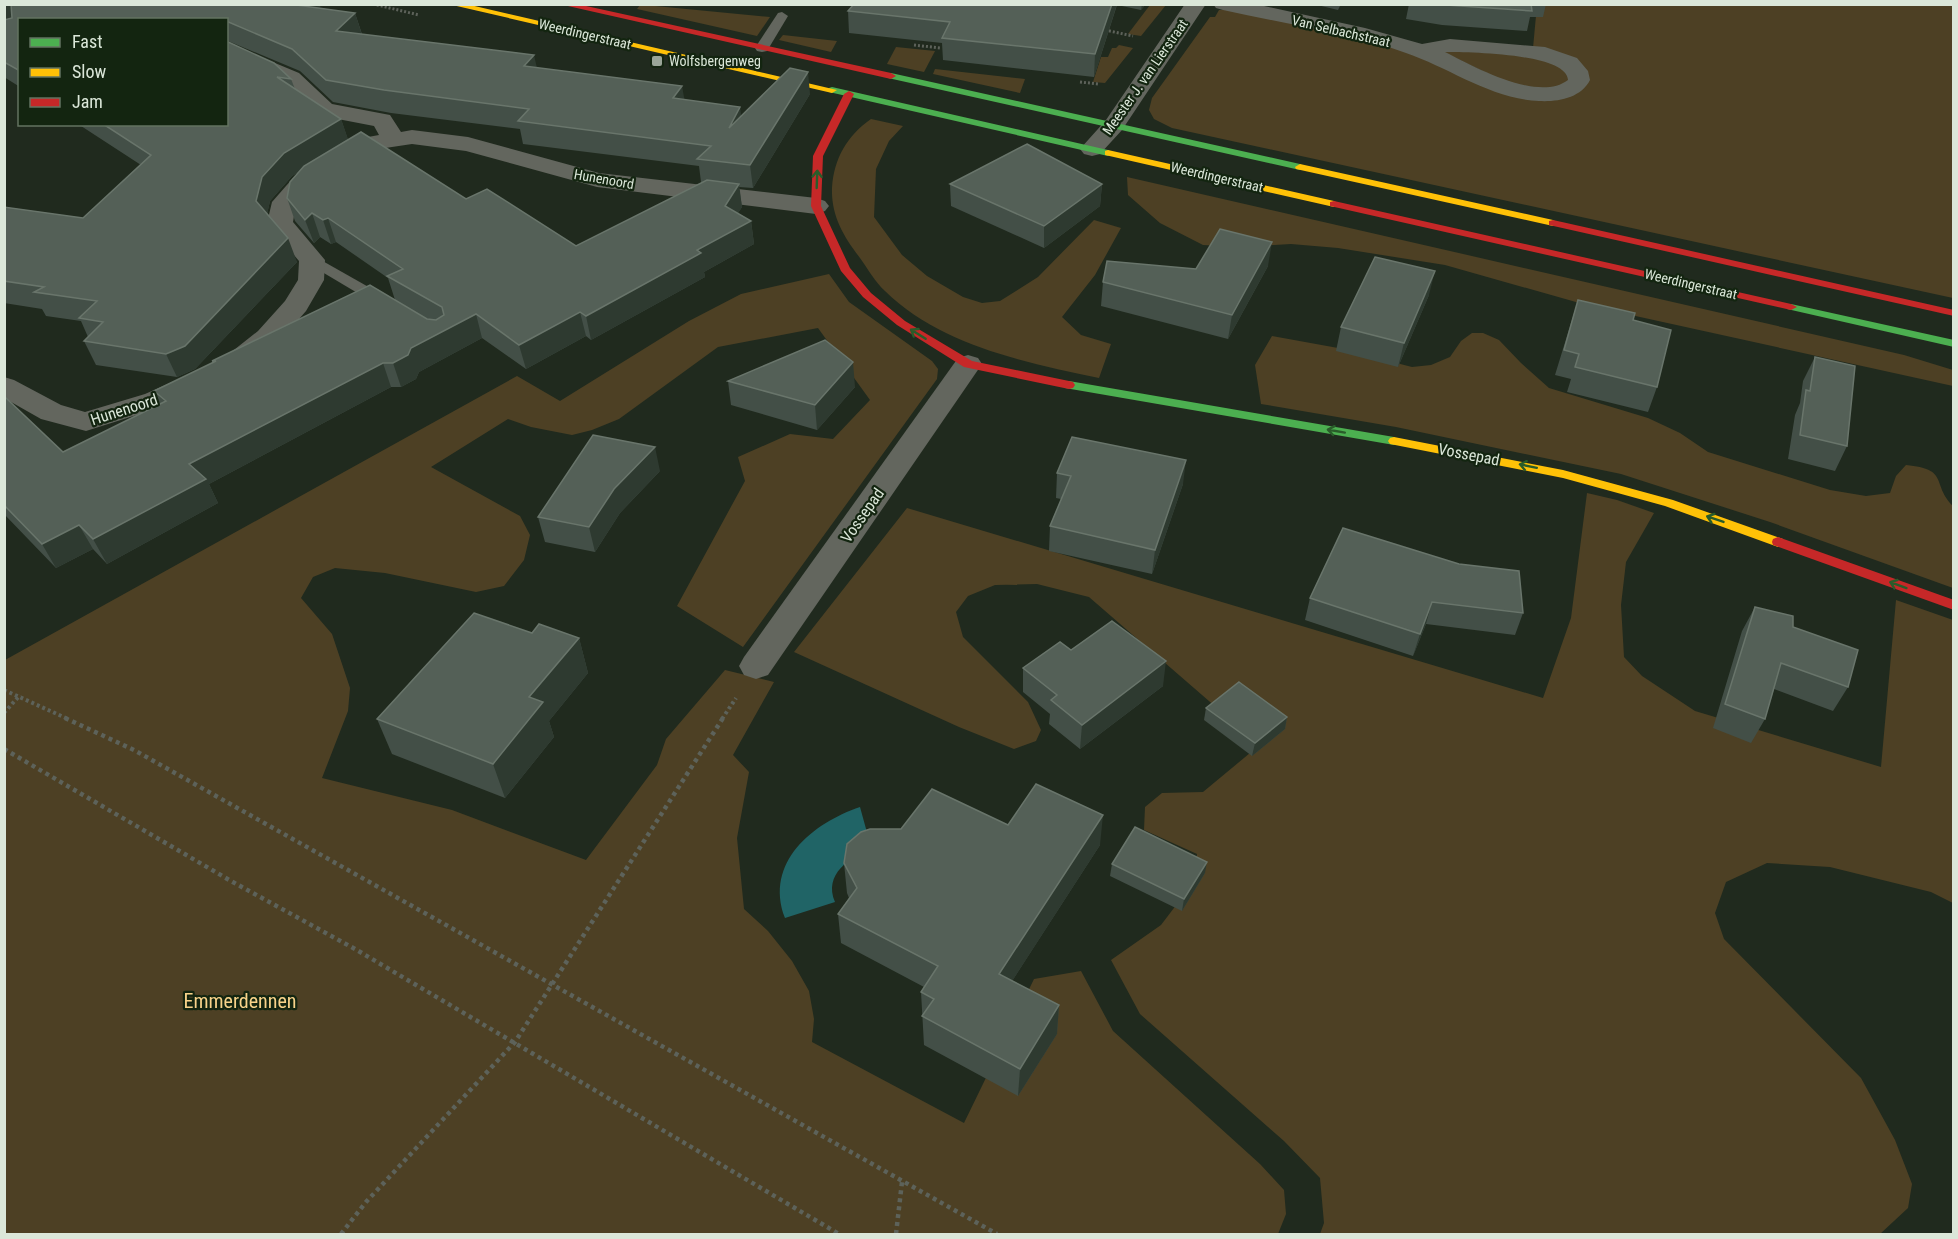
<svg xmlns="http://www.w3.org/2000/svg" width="1958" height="1239" viewBox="0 0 1958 1239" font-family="'Roboto Condensed',sans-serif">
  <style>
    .green { fill: #4d4024 }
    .water { fill: #206466 }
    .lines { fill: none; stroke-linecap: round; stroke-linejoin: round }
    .path-far2 { stroke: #5d625a; stroke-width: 3; stroke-dasharray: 2 2; stroke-linecap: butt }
    .path-far1 { stroke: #5d625a; stroke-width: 4; stroke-dasharray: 3 3; stroke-linecap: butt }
    .path { stroke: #5d625a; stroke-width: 4.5; stroke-dasharray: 4 4; stroke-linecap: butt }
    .lane { fill: #63665e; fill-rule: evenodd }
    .street { fill: #63665e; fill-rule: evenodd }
    .fast { fill: #4caf50; fill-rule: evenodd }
    .slow { fill: #ffc107; fill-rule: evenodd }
    .jam { fill: #c62828; fill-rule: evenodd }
    .wall { fill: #434f47; fill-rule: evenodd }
    .shaded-wall { fill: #2e3a30 }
    .building { fill: #546057; stroke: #69756b; stroke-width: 1.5 }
    .oneway { stroke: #2a5c2a }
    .poi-dot { fill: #9aa598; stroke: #132510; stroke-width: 2 }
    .labels { text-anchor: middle; stroke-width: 4.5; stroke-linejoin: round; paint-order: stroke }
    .far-street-label { font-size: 14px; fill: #dbe7d9; stroke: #132510 }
    .far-poi-label { font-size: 14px; fill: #dbe7d9; stroke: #132510; text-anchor: start }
    .street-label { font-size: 16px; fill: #dbe7d9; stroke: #132510 }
    .near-park-label { font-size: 20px; fill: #f8d38a; stroke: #132510 }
  </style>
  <rect width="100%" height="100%" fill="#202a1e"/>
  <g class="green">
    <polygon points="640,5 645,5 770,17 757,36 637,9"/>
    <polygon points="1150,5 1166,5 1141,36 1128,34"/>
    <polygon points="1537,5 1953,5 1953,298 1172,128 1154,119 1149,110 1152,98 1210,17 1215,17 1219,10 1231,10 1405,48 1502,90 1584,87 1533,48"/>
    <polygon points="783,35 837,41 831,52 779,40"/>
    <polygon points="1119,45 1133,48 1105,83 1093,82 1101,57 1108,57 1112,48 1116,48"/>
    <polygon points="896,47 935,51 924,72 887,64"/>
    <polygon points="1439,50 1529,55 1559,63 1571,80 1551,90 1507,83"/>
    <polygon points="935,69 1025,79 1020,93 933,74"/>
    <path d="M 871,119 L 903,126 L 889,141 L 876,169 L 874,217 L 902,255 L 927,276 L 963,297 L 982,303 L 1000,301 L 1038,277 L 1094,220 L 1121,228 L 1095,275 L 1062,317 L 1081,335 L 1111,344 L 1099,378 C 1025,362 941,346 885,291 C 875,282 868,269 860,258 C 844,237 831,216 832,188 C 834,158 847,136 871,119 Z"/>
    <polygon points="1127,177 1904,355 1953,370 1953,386 1590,306 1445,265 1338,248 1291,244 1239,247 1203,245 1160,223 1128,195"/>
    <polygon points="829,274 849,302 932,361 938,369 937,379 743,647 677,606 745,481 738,457 790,434 833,439 870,400 818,328 718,347 619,419 592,430 572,435 531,427 508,419 431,467 520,516 530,535 524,560 504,586 476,592 385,573 335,568 313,577 301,598 332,634 350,688 348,711 322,778 452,810 586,860 657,765 666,739 725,670 774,682 733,755 749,772 737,838 744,909 768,931 792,961 809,991 814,1019 812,1042 964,1123 1034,979 1081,971 1113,1031 1260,1164 1284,1190 1286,1214 1278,1234 4,1234 5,660 517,376 560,401 689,321 741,294"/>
    <path d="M 1472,333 L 1483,333 L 1499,340 L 1521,363 L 1549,388 L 1648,418 L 1680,433 L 1708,452 L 1830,490 L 1866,496 L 1890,493 L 1896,476 L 1906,465 C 1950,469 1931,484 1953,506 L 1953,588 L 1770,522 L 1621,474 L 1396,427 L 1261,404 L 1255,365 L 1272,336 L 1338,348 L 1412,367 L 1431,365 L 1450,357 L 1461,341 Z"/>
    <polygon points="1587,493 1617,500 1654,513 1626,562 1621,605 1624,657 1642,676 1695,711 1881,767 1896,600 1953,620 1953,903 1931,892 1830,867 1767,863 1726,882 1715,913 1724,939 1861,1078 1895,1140 1912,1184 1908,1208 1880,1234 1320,1234 1324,1223 1320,1178 1284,1141 1140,1014 1111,960 1161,925 1193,883 1197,854 1144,830 1145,807 1162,793 1203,792 1250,753 1247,734 1089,597 1037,584 995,585 968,596 956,612 963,637 1028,702 1041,730 1036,741 1014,749 959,727 794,652 907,508 1543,698 1571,618"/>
  </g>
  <path class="water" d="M 860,807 L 871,847 C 850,858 823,874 835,902 L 785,918 C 764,862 813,823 860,807 Z"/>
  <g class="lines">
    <g class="path-far2">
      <polyline points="373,4 419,15"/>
      <polyline points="1105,30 1133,36"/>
      <polyline points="914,45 940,48"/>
      <polyline points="1080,82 1099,84"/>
    </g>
    <g class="path-far1">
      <polyline points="4,690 68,719"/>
      <polyline points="4,713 20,695"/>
      <polyline points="722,719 736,698"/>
    </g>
    <g class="path">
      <polyline points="65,718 134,750 997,1234"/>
      <polyline points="4,749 231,881 355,949 839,1234"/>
      <polyline points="341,1234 366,1202 515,1042 723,718"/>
      <polyline points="896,1234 902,1182"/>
    </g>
    <g class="lane">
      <polygon points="782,12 788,16 767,51 762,52 757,51 755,48 778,13"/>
      <polygon points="312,255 388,298 390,301 388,304 376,304 307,263 304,260 307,257"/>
    </g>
    <g class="street">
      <polygon points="1185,4 1206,4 1122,130 1100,154 1092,156 1084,154 1080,149 1106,120"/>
      <path d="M 1213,4 L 1255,4 L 1365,28 L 1422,44 L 1450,39 L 1545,47 L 1577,58 L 1588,71 L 1590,80 C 1581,98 1558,102 1539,101 C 1491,99 1450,68 1406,53 C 1347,32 1284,24 1223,10 L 1216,8 ZM 1445,52 C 1467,52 1567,53 1568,80 C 1538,103 1473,66 1445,52 Z"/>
      <polygon points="251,53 299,73 332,104 390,115 401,132 412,130 468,137 599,173 816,198 825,201 829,206 825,211 816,214 597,187 466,151 412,144 372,150 311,188 296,204 293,222 325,260 324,280 306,311 278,343 240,373 165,406 86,431 41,419 4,398 4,377 14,380 61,405 85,412 145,394 220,361 258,331 285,301 298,280 299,261 267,223 272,202 293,178 357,139 379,135 374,126 317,115 283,83 243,65 240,60 243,55"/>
      <polygon points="968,355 978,358 982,364 768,675 756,679 744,675 739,666 744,657 958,358"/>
    </g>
    <g class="fast">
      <polygon points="891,73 1300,164 1305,167 1300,170 888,78 886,76"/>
      <polygon points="832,87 1108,150 1113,153 1108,156 829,92 829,88"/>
      <polygon points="1791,304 1954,340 1954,347 1787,309 1787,305"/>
      <polygon points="1069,381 1394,437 1400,441 1394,445 1065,388 1063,385 1065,382"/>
    </g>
    <g class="slow">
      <polygon points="448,4 466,4 837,90 832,93"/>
      <polygon points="1108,150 1334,201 1339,204 1334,207 1105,155 1105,151"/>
      <polygon points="1300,164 1553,220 1558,223 1553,226 1296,169 1295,167"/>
      <polygon points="1394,437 1563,470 1673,500 1783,539 1784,542 1778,547 1665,506 1563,478 1390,444 1388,441 1390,438"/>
    </g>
    <g class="jam">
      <polygon points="559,4 577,4 891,73 896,76 891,79"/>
      <polygon points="849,91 854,94 823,156 821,206 850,268 871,293 905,321 972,361 1069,381 1073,382 1075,385 1073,388 1069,389 964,367 897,325 863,297 841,271 811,206 813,156 844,94"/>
      <polygon points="1334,201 1791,304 1797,307 1791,310 1330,206 1330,202"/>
      <polygon points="1553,220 1954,310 1954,316 1549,225 1549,221"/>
      <polygon points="1778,537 1954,600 1954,610 1773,545 1772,542 1773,539"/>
    </g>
  </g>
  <g class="wall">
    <path d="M 4,4 L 322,4 L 319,8 L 355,13 L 362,34 L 537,68 L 684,100 L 741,116 L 810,94 L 753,188 L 739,187 L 742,207 L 738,213 L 751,221 L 754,244 L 704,272 L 705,277 L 591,340 L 586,336 L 526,369 L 482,338 L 419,372 L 416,379 L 401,387 L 391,387 L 209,484 L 218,503 L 107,564 L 93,549 L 56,568 L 4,514 L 4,398 L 63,452 L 160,404 L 154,391 L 213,363 L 212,361 L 395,300 L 388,278 L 336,242 L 331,244 L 320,237 L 314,243 L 295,221 L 287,198 L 300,171 L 292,176 L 270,201 L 267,214 L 297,262 L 195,369 L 177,377 L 96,365 L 84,341 L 88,337 L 81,321 L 46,316 L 42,309 L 4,303 L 4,207 L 83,218 L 141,165 L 78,124 L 226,124 L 226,20 L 20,20 L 20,87 L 4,77 ZM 228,41 L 300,71 L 333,102 L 391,113 L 520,129 L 523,144 L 699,166 L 701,182 L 703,182 L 576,246 L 466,199 L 348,140 L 341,119 L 295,89 L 291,79 L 227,42 Z"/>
    <polygon points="854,4 1146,4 1141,10 1117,5 1094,77 943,60 942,43 849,33 848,11"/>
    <polygon points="1313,4 1341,4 1338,10"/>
    <polygon points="1409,4 1546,4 1543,17 1530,17 1527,31 1442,25 1406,19"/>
    <polygon points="950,184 1102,184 1100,206 1044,248 951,206"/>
    <polygon points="1268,266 1228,339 1101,306 1103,282 1196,269"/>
    <polygon points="1429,295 1398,367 1336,351 1341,327"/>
    <polygon points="1578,300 1633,320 1657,387 1648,412 1567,392 1571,379 1555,375"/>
    <polygon points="1815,357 1847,446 1835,471 1788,459 1795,415 1800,403 1803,381"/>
    <polygon points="728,381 855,387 817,430 731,405"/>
    <polygon points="660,471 620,513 595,552 545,542 538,517"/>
    <polygon points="1057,473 1183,484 1152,574 1049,551 1050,526 1061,499 1056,498"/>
    <polygon points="1343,528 1523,613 1515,635 1426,624 1413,656 1305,620 1310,598"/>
    <polygon points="1755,607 1793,627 1848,687 1833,711 1774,689 1765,719 1751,743 1713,728 1742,631"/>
    <polygon points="532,633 579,638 588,673 549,721 554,737 505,798 392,754 377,719"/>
    <polygon points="1071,650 1163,686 1080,749 1049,724 1050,714 1023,692 1023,668"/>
    <polygon points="1206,708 1287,717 1285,729 1252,756 1204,720"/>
    <polygon points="1008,825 1100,845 1012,981 1059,1005 1057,1034 1018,1096 924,1045 921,992 924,987 841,943 838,914 849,898 847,893 844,863 901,829"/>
    <polygon points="1112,864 1205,873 1182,911 1110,876"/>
  </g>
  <g class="shaded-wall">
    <polygon points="4,4 12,4 20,20 4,28"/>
    <polygon points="297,4 322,4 303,27"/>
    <polygon points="1112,4 1117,4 1094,77 1095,54"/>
    <polygon points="1142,4 1146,4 1141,10"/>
    <polygon points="355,13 362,35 336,31"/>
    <polygon points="534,55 539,77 524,66"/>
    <polygon points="808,72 810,94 753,188 750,165"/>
    <polygon points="682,86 686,108 673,98"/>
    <polygon points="740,107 743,129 729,128"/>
    <polygon points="341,119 349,142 292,176 270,201 265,224 256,201 262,177 284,153"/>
    <polygon points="739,184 742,207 728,229 725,206"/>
    <polygon points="1102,184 1100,206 1044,248 1044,226"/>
    <polygon points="312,213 320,237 314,243 305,220"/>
    <polygon points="328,218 336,242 331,244 323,220"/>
    <polygon points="751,221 754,244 704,272 705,277 591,340 586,316 697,250"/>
    <polygon points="288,238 297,262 195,369 177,377 166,354"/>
    <polygon points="1272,242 1268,266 1228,339 1232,315"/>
    <polygon points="1435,271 1429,295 1398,367 1404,343"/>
    <polygon points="580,312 586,336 526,369 519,345"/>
    <polygon points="476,314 482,338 419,372 416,379 401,387 393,363 411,348"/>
    <polygon points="853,362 855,387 817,430 815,405"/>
    <polygon points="383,363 391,387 209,484 218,503 107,564 93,539 189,464"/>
    <polygon points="655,447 660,471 620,513 595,552 589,527 614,489"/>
    <polygon points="1186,460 1183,484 1152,574 1155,550"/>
    <polygon points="79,525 93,549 56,568 42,544"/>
    <polygon points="1432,602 1426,624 1413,656 1420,634"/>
    <polygon points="579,638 588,673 549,721 554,737 505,798 493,764 529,697"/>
    <polygon points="1166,661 1163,686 1080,749 1082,725"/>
    <polygon points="1287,717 1285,729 1252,756 1255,743"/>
    <polygon points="1103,815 1100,845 998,1003 999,974"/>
    <polygon points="1207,862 1205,873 1182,911 1184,899"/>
    <polygon points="1059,1005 1057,1034 1018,1096 1020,1069"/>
  </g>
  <g class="building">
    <polygon points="11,4 297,4 296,5 355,13 336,31 534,55 524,66 682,86 673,98 740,107 729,128 790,68 808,72 750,165 697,159 711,146 518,121 529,109 384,90 326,80 292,49 226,21 226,20 20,20 20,71 4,62 4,20 12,18"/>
    <polygon points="854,4 1112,4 1095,54 942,38 950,22 848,11"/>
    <polygon points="1444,4 1531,4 1532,11 1446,5"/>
    <polygon points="226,41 274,63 291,79 277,77 341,119 284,153 262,177 256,201 288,238 185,346 166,354 84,341 103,322 79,318 97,301 34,292 44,287 4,281 4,207 83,218 151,155 103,124 226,124"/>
    <polygon points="361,132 466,199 487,189 576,246 707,180 739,184 725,206 751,221 697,250 701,253 586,316 580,312 519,345 476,314 411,348 408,355 393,363 383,363 189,464 206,479 93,539 79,525 42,544 4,505 4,398 6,398 63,452 166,401 154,391 216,361 212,361 370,285 427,319 436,320 444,315 442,307 387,276 403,269 328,218 323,220 312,213 305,220 287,198 290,182 304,166"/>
    <polygon points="1027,144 1102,184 1044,226 950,184"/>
    <polygon points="1220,229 1272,242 1232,315 1103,282 1107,261 1196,269"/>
    <polygon points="1375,257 1435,271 1404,343 1341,327"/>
    <polygon points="1578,300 1635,313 1633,320 1671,330 1657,387 1575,367 1579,354 1564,350"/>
    <polygon points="825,340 853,362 815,405 728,381"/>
    <polygon points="1815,357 1855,366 1847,446 1800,435 1806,390 1810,391"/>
    <polygon points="593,435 655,447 614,489 589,527 538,517"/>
    <polygon points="1072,437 1186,460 1155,550 1050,526 1071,476 1057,473"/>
    <polygon points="1343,528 1459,564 1519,571 1523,613 1432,602 1420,634 1310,598"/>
    <polygon points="1755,607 1793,616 1793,627 1858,650 1848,687 1781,663 1765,719 1725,704"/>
    <polygon points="474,613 532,633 539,624 579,638 529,697 543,702 493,764 377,719"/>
    <polygon points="1112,621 1166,661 1082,725 1051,700 1057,695 1023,668 1060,642 1071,650"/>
    <polygon points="1239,682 1287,717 1255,743 1206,708"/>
    <polygon points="1036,784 1103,815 999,974 1059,1005 1020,1069 922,1016 934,999 921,992 938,966 838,914 857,888 844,863 847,844 861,832 870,829 901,829 932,789 1008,825"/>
    <polygon points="1135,827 1207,862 1184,899 1112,864"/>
  </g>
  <defs><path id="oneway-shaft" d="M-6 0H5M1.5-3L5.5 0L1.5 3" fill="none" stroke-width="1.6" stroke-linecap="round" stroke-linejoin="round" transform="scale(1.5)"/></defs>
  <g class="oneway">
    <use href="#oneway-shaft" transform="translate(817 179) rotate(-88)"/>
    <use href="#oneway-shaft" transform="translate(918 334) rotate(-148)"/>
    <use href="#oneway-shaft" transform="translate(1336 431) rotate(-170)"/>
    <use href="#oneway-shaft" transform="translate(1528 466) rotate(-168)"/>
    <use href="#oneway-shaft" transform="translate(1715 519) rotate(-161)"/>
    <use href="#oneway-shaft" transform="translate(1898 585) rotate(-160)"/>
  </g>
  <rect class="poi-dot" x="651" y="55" width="12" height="12" rx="3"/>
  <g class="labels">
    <g class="far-street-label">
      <text transform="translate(1341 31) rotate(13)" y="5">Van Selbachstraat</text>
      <text transform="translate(585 34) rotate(13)" y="5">Weerdingerstraat</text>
      <text transform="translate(1145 77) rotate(-55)" y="5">Meester J. van Lierstraat</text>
      <text transform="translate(1217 177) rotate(13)" y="5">Weerdingerstraat</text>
      <text transform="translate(604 179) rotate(10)" y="5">Hunenoord</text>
      <text transform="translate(1691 284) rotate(13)" y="5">Weerdingerstraat</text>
    </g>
    <g class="far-poi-label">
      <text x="669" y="66">Wolfsbergenweg</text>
    </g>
    <g class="street-label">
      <text transform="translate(124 409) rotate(-18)" y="6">Hunenoord</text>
      <text transform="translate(1469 454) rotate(11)" y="6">Vossepad</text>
      <text transform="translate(862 515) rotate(-55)" y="6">Vossepad</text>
    </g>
    <g class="near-park-label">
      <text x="240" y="1008">Emmerdennen</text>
    </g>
  </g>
  <rect width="1958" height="1239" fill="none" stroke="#dbe7d9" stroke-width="12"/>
  <rect x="18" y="18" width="210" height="108" fill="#132510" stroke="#637360" stroke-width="1.5"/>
  <rect x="30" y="38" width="30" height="9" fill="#4caf50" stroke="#637360" stroke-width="1.5"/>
  <text x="72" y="48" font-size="18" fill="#dbe7d9">Fast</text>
  <rect x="30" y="68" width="30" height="9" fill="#ffc107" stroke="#637360" stroke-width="1.5"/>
  <text x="72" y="78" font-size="18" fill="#dbe7d9">Slow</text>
  <rect x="30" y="98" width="30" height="9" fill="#c62828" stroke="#637360" stroke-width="1.5"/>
  <text x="72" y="108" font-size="18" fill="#dbe7d9">Jam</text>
</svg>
